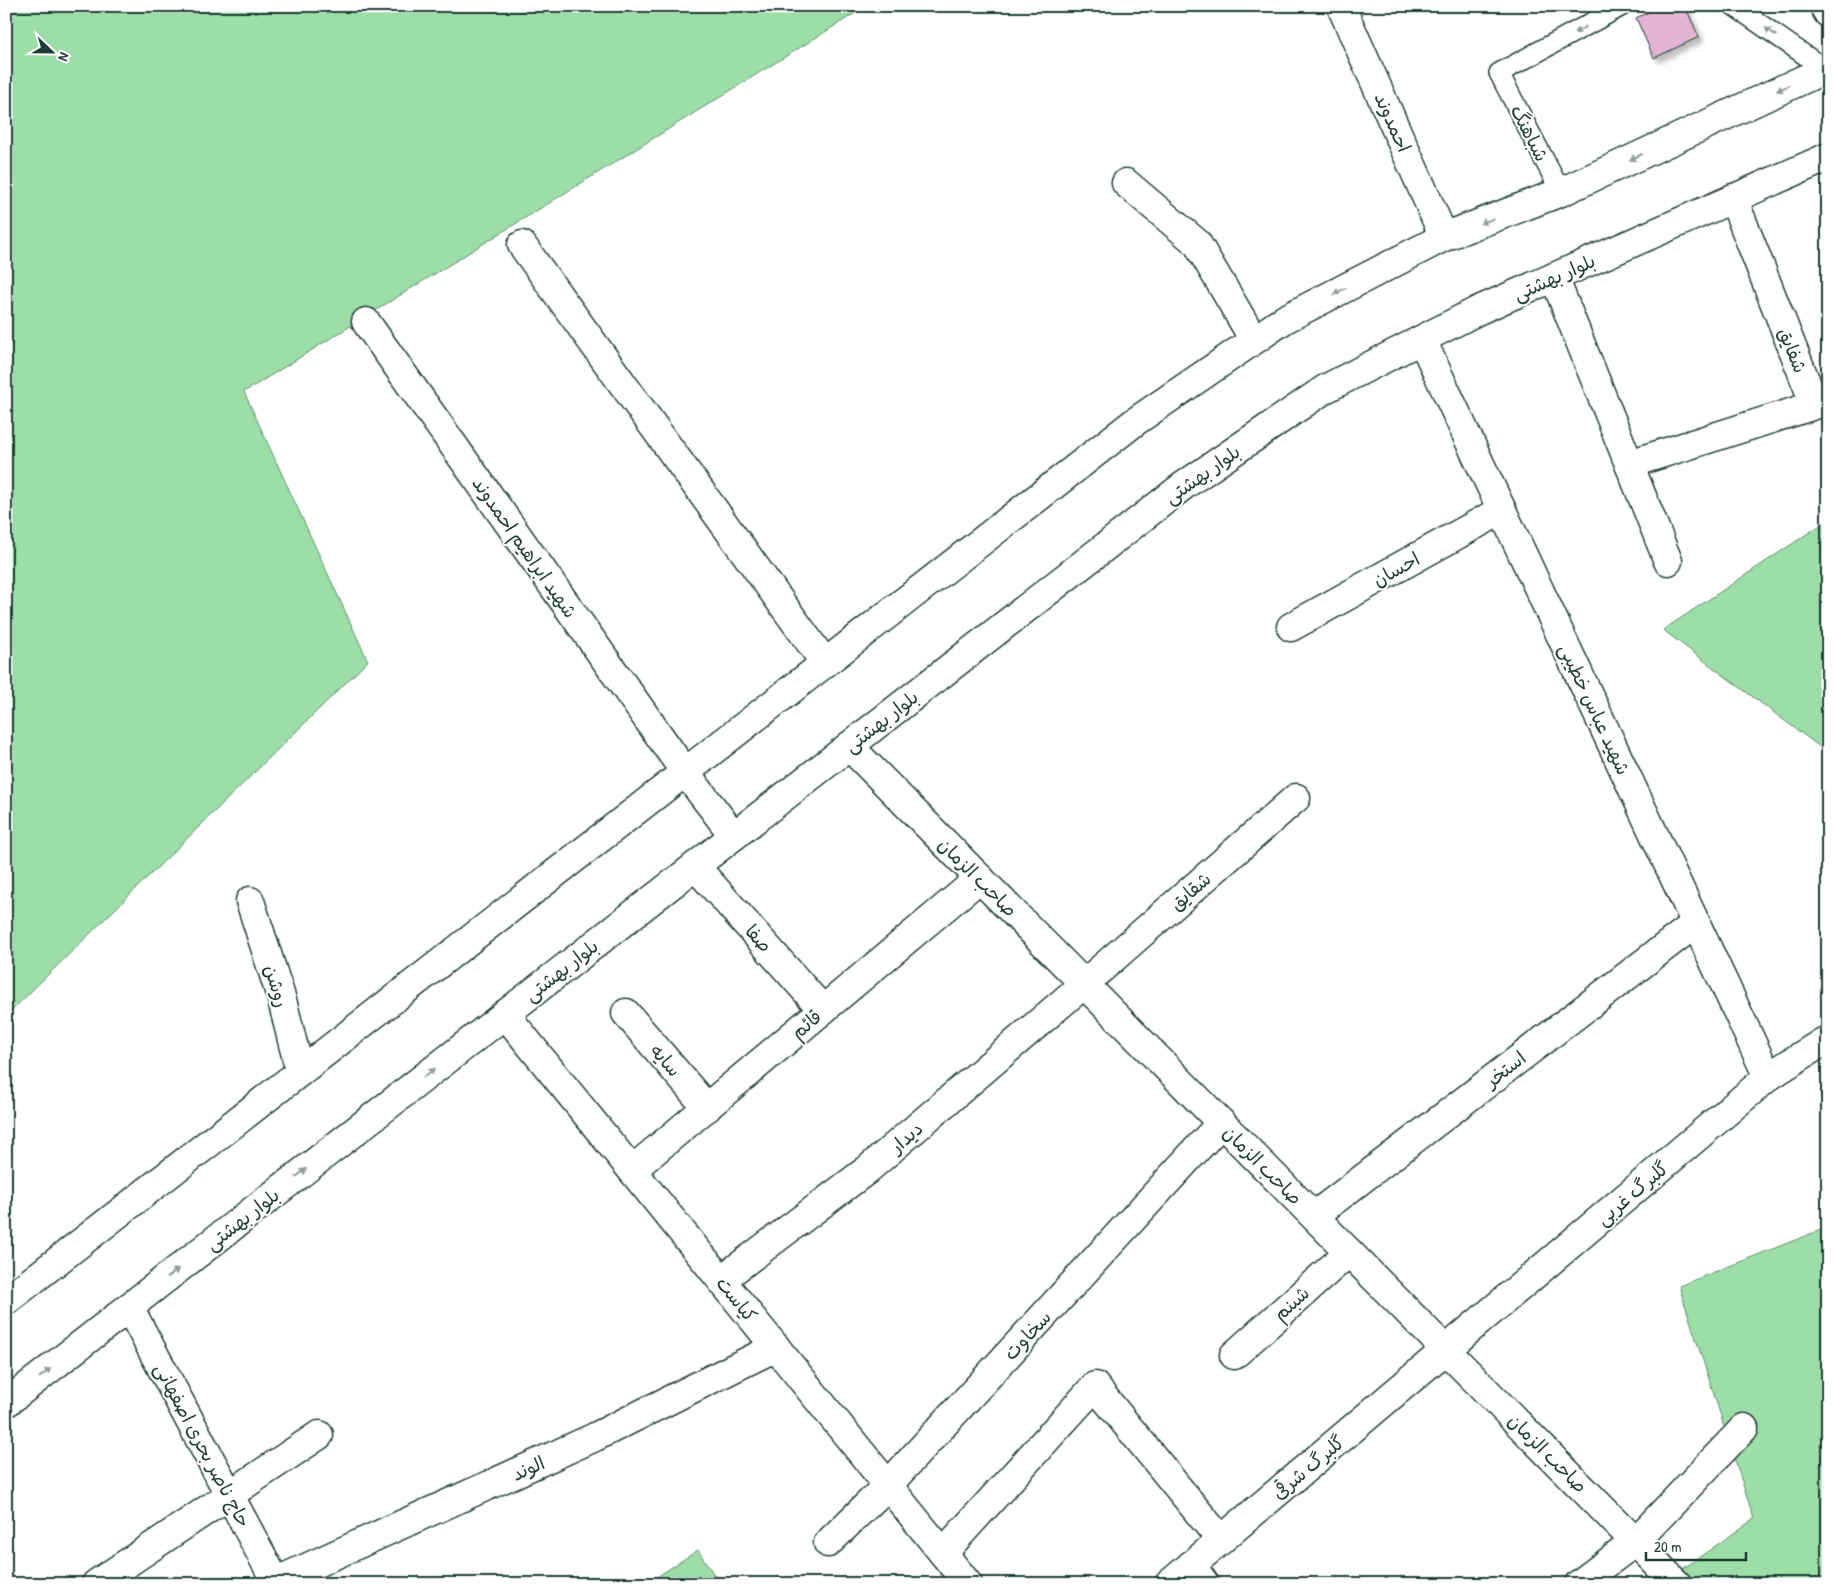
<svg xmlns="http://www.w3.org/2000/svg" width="1834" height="1590" viewBox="0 0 1834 1590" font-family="'Patrick Hand','Playpen Sans Arabic',sans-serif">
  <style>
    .green { fill: #9ddda7; stroke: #5e8d6e }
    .building { fill: #e5b4d4; stroke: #1f3d34; filter: url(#shadow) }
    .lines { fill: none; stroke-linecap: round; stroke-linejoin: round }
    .service-casing { stroke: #1f3d34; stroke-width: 22 }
    .minor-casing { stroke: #1f3d34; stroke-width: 31 }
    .tertiary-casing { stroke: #1f3d34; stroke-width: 31 }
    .primary-casing { stroke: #1f3d34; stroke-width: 31 }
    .service { stroke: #fff; stroke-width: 19 }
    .minor { stroke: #fff; stroke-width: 28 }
    .tertiary { stroke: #fff; stroke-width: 28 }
    .primary { stroke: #fff; stroke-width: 28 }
    .oneway { fill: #8f9e9a }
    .labels { text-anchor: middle; stroke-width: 4; stroke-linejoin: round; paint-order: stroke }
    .street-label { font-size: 19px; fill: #1f3d34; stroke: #fff }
  </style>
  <defs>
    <filter id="shadow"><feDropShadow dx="4.5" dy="4.5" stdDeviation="2.5" flood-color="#0004"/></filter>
  </defs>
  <rect width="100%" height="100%" fill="#fff"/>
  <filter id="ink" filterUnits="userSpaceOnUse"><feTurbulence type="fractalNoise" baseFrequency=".02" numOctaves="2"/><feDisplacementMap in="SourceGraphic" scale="10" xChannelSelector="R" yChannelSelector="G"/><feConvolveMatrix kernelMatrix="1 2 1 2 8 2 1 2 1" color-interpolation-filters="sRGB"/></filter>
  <g filter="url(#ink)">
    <g class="green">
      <polygon points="6,6 867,6 244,392 368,661 6,1016"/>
      <polygon points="1828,520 1828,753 1663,630"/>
      <polygon points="1828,1227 1828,1584 1661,1584 1754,1519 1679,1286"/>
      <polygon points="698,1550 720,1584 646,1584"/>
    </g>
    <polygon class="building" points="1661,6 1685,6 1699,37 1654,58 1636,18"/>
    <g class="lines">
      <g class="service-casing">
        <g id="service">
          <polyline points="1734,6 1825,69"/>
          <polyline points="1561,192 1499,73 1622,6"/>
        </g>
      </g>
      <g class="minor-casing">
        <g id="minor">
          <polyline points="1341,6 1444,237"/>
          <polyline points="1824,6 1828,13"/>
          <polyline points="1126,183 1197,243 1254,340"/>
          <polyline points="522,245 825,663"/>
          <polyline points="1554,277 1668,561"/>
          <polyline points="366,322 685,772"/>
          <polyline points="1422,340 1768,1077"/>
          <polyline points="1629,464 1815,405 1733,198"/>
          <polyline points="1291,627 1502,510"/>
          <polyline points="849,746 1677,1584"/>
          <polyline points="695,866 823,1010"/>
          <polyline points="250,901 282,1000 300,1072"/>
          <polyline points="626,1013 707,1108"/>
          <polyline points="505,1014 968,1584"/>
          <polyline points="632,1170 980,878"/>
          <polyline points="1314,1216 1696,923"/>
          <polyline points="721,1280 867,1170 1084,984 1296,798"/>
          <polyline points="1234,1355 1349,1252"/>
          <polyline points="828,1543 888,1485 1221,1123"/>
          <polyline points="943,1553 1095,1386 1221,1540"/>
          <polyline points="1191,1565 1205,1584"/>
          <polyline points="277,1581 595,1437 776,1347"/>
          <polyline points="96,1584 319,1435"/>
          <polyline points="1169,1584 1768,1077 1823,1042"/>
          <polyline points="1579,1584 1635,1542 1744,1428"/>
        </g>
      </g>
      <g class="tertiary-casing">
        <polyline id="tertiary" points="129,1307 277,1584"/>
      </g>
      <g class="primary-casing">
        <g id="primary">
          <polyline points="685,772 734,836"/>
          <polyline points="6,1301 1136,421 1285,319 1444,237 1561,192 1828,68"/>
          <polyline points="6,1403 1183,486 1325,389 1479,310 1828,157"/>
        </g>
      </g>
      <use href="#service" class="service"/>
      <use href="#minor" class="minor"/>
      <use href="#tertiary" class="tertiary"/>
      <use href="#primary" class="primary"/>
    </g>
    <defs><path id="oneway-solid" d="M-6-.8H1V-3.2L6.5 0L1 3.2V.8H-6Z" transform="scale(1.25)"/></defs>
    <g class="oneway">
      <use href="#oneway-solid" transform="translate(1580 30) rotate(151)"/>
      <use href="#oneway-solid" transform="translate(1771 32) rotate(-145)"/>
      <use href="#oneway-solid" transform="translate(1783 88) rotate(155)"/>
      <use href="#oneway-solid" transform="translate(1636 157) rotate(155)"/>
      <use href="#oneway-solid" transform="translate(1487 221) rotate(159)"/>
      <use href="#oneway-solid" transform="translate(1340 291) rotate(153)"/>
      <use href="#oneway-solid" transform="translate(429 1073) rotate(-38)"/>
      <use href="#oneway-solid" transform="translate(301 1173) rotate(-38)"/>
      <use href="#oneway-solid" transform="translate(173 1273) rotate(-38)"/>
      <use href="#oneway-solid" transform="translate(45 1373) rotate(-38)"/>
    </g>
  </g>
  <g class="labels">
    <g class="street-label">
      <text transform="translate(1393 122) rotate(66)" y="7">احمدوند</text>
      <text transform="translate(1530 133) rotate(63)" y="7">شباهنگ</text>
      <text transform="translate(1554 277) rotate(-24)" y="7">بلوار بهشتی</text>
      <text transform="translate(1793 350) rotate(68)" y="7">شفایق</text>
      <text transform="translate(1202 474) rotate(-35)" y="7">بلوار بهشتی</text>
      <text transform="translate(525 547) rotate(55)" y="7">شهید ابراهیم احمدوند</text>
      <text transform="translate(1396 569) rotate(-29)" y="7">احسان</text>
      <text transform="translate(1595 709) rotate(65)" y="7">شهید عباس خطیبی</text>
      <text transform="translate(881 721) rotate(-38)" y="7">بلوار بهشتی</text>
      <text transform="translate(978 877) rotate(45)" y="7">صاحب الزمان</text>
      <text transform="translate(1190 891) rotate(-41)" y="7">شقایق</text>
      <text transform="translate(759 938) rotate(48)" y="7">صفا</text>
      <text transform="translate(561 970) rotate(-38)" y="7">بلوار بهشتی</text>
      <text transform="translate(277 986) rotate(73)" y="7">روشن</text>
      <text transform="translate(806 1024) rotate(-40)" y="7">قائم</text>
      <text transform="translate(666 1060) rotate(49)" y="7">سایه</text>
      <text transform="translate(1505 1069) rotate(-38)" y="7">استخر</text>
      <text transform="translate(906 1137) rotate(-41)" y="7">دیدار</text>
      <text transform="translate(1263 1165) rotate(45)" y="7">صاحب الزمان</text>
      <text transform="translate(1632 1193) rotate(-40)" y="7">گلبرگ غربی</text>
      <text transform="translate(242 1219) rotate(-38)" y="7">بلوار بهشتی</text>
      <text transform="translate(737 1299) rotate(51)" y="7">کیاست</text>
      <text transform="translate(1291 1303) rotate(-42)" y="7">شبنم</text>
      <text transform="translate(1027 1335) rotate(-47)" y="7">سخاوت</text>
      <text transform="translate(203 1445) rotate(62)" y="7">حاج ناصر بحری اصفهانی</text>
      <text transform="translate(1548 1453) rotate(45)" y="7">صاحب الزمان</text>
      <text transform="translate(1308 1467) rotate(-40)" y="7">گلبرگ شرقی</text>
      <text transform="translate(528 1468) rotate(-24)" y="7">الوند</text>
    </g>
  </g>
  <rect width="1834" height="1590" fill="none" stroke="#fff" stroke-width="25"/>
  <rect x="12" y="12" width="1809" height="1565" fill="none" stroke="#1f3d34" stroke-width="2" filter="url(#ink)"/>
  <g transform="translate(52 52) rotate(112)" stroke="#ffffff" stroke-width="4" paint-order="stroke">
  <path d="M0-4L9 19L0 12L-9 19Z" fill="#1f3d34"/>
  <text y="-8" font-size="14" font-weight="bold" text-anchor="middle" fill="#1f3d34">N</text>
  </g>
  <path d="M1646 1552v8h100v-8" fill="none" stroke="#1f3d34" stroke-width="2.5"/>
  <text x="1654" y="1552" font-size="15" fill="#1f3d34" stroke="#ffffff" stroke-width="4" paint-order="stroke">20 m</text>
</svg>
